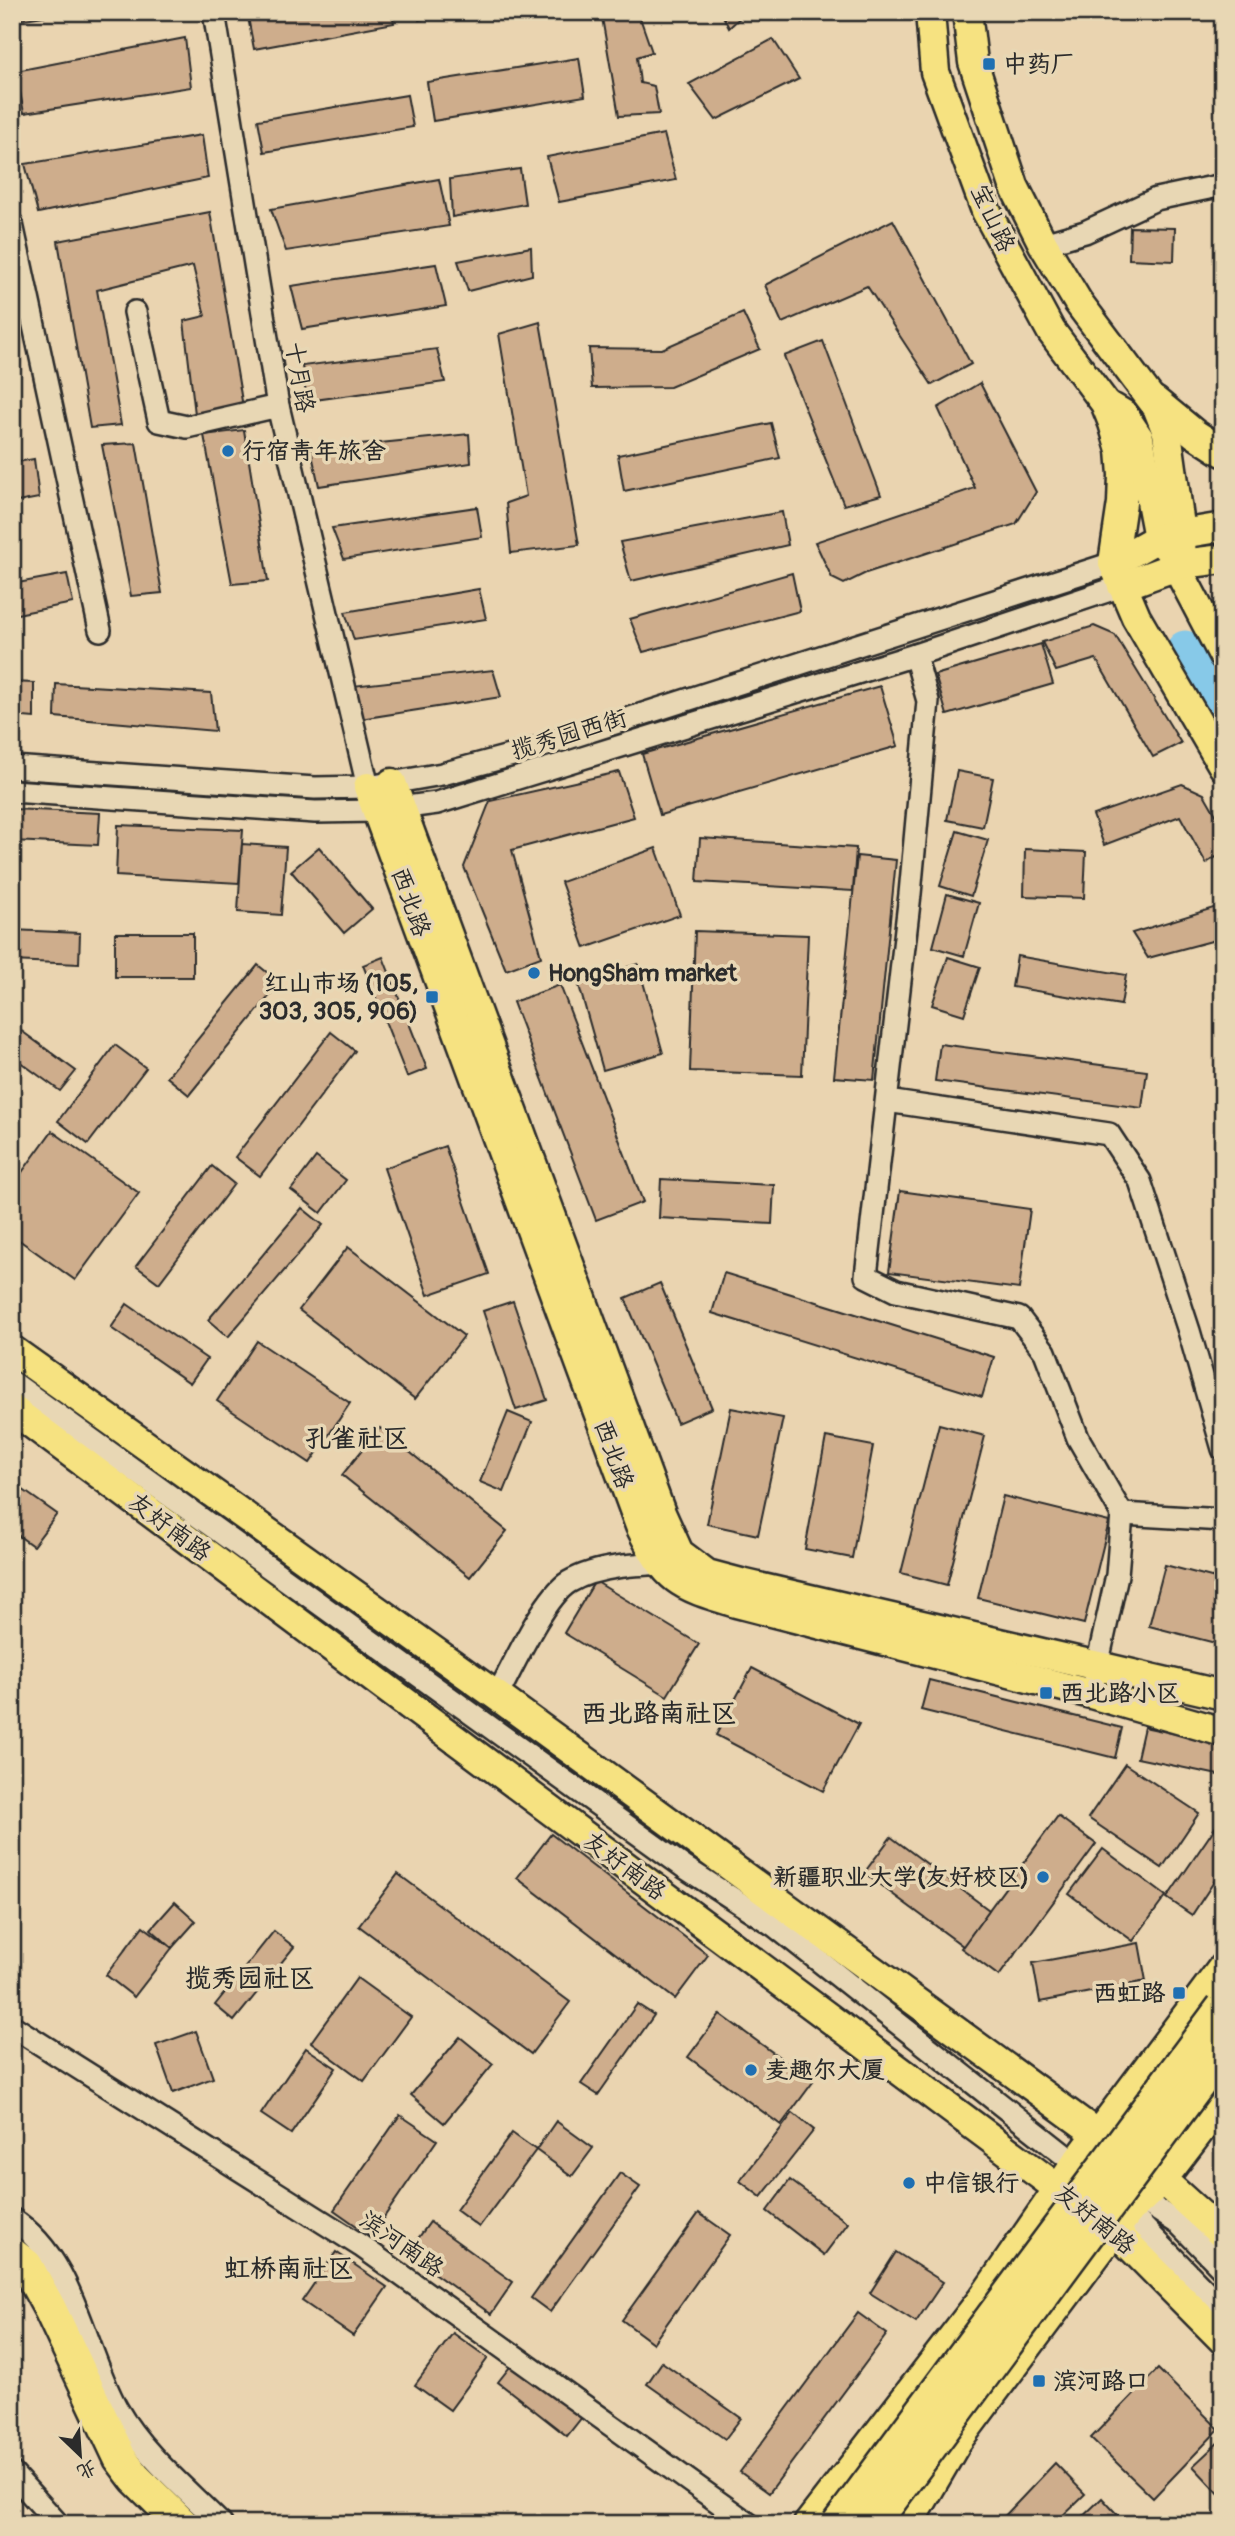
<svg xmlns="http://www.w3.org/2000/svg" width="1235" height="2536" viewBox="0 0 1235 2536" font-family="Pangolin,'LXGW WenKai TC',sans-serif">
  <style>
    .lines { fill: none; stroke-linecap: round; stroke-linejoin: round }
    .river { stroke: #87c9e8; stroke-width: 37 }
    .building { fill: #cead8c; stroke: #2b2b2b; stroke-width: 2 }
    .minor-casing { stroke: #2b2b2b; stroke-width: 26 }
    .major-casing { stroke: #2b2b2b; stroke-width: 33 }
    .highway-casing { stroke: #2b2b2b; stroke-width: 37 }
    .minor { stroke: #e8d7b4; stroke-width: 21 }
    .major { stroke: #f6e281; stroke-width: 28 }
    .highway { stroke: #f6e281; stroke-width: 32 }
    .highway-bridge-casing { stroke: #2b2b2b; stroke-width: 37; stroke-linecap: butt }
    .highway-bridge { stroke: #f6e281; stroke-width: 32 }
    .poi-dot { fill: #1f6fb2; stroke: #e8d7b4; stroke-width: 2.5 }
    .labels { text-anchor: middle; stroke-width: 7; stroke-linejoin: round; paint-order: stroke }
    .poi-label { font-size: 24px; font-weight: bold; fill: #2b2b2b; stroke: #e8d7b4; text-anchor: start }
    .street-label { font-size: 24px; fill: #2b2b2b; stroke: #e8d7b4 }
    .neighbourhood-label { font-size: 26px; font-weight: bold; fill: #2b2b2b; stroke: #e8d7b4 }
  </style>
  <rect width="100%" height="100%" fill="#ead4b0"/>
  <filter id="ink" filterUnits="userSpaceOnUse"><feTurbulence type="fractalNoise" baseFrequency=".0143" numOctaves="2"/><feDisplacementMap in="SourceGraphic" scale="14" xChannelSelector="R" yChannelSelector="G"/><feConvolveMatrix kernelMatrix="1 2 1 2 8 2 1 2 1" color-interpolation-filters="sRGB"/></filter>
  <g filter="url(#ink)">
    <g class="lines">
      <polyline class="river" points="1185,649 1223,716"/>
    </g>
    <g class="building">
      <polygon points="12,12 68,12 12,21"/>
      <polygon points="247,12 392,12 394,23 254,49"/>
      <polygon points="418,12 463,12 419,20"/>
      <polygon points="601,12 638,12 652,52 637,57 640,83 654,86 659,114 619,116"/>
      <polygon points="721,12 746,12 729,28"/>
      <polygon points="185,38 191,87 24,113 16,71"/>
      <polygon points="773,39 799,79 716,120 689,84"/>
      <polygon points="579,58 585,96 433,121 427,82"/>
      <polygon points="407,95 413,127 264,152 258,120"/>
      <polygon points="664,134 676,180 559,202 547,157"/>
      <polygon points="202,135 208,178 38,213 25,164"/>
      <polygon points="520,169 525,204 452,217 450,179"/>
      <polygon points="439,179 449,226 286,251 271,209"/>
      <polygon points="210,212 243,407 195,414 184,321 205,316 193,266 97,290 121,425 90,428 58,241"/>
      <polygon points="893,220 971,364 932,385 867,286 782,323 765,285"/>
      <polygon points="1220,223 1223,223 1223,267 1222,267"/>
      <polygon points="1130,227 1175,228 1174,261 1129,259"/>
      <polygon points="531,247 532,275 468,291 458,261"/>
      <polygon points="436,264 446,306 302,329 291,286"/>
      <polygon points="743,313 760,349 670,387 592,388 589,348 662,349"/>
      <polygon points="540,322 579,545 511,553 506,503 526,496 499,334"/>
      <polygon points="823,341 881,495 844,505 784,356"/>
      <polygon points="437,349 445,382 307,401 302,366"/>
      <polygon points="980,383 1036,492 1016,524 866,573 844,584 832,578 815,542 975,488 938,408"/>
      <polygon points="771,423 780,458 624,491 618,455"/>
      <polygon points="244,430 268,581 232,584 204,435"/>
      <polygon points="469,434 471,463 319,486 311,450"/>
      <polygon points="136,443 162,593 131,596 102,445"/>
      <polygon points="34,459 39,498 12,503 12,463"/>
      <polygon points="477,507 482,537 344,559 332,528"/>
      <polygon points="782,512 788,545 631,581 620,542"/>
      <polygon points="792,573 800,611 643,652 630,619"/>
      <polygon points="67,574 73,603 12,615 12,584"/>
      <polygon points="479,589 486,619 354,640 345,612"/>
      <polygon points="1094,626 1115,635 1181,743 1153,757 1096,659 1056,671 1042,642"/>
      <polygon points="1041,644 1053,684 947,715 935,675"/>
      <polygon points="493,670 501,697 360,719 352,686"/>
      <polygon points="12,682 34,683 34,718 12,716"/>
      <polygon points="56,684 211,693 215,731 55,717"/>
      <polygon points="880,686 898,746 660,815 642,754"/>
      <polygon points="957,771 993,778 983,827 947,820"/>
      <polygon points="619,772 634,817 512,850 541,957 506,970 464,867 490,801"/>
      <polygon points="1182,784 1204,794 1223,827 1223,853 1206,863 1180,816 1104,845 1093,815"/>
      <polygon points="12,809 100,813 98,845 12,841"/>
      <polygon points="118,825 243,830 239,883 116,876"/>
      <polygon points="957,831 988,840 971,896 940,886"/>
      <polygon points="700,838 856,848 853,891 697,882"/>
      <polygon points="242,844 286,847 281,915 238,912"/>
      <polygon points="319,847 372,909 344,933 291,871"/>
      <polygon points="656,848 680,915 585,948 561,882"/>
      <polygon points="1025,849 1086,852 1084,898 1024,896"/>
      <polygon points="857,856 896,860 874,1080 834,1077"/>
      <polygon points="947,894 979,903 964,956 933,947"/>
      <polygon points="1223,905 1223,938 1148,958 1132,933"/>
      <polygon points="12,930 80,933 79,964 12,961"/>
      <polygon points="695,931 808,935 802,1075 690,1071"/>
      <rect x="115" y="933" width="78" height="44"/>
      <polygon points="1017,956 1126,975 1121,1005 1012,987"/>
      <polygon points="383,957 427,1069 407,1077 363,965"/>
      <polygon points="948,957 980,967 964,1015 932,1005"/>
      <polygon points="638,964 663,1053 603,1070 578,982"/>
      <polygon points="258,965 280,983 189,1095 167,1077"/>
      <polygon points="560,985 643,1202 596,1220 513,1002"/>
      <polygon points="12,1024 76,1071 60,1091 12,1056"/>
      <polygon points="331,1032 355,1051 260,1176 235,1157"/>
      <polygon points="940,1044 1147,1071 1142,1108 935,1081"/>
      <polygon points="115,1045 146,1068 88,1144 58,1121"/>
      <polygon points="52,1131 139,1193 75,1280 12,1235 12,1186"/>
      <polygon points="445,1146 489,1274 428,1295 384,1168"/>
      <polygon points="316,1157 346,1180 321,1213 291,1190"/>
      <polygon points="212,1166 234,1184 159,1283 136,1266"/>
      <polygon points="661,1179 774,1185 772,1224 659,1218"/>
      <polygon points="900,1191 1030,1209 1019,1289 889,1272"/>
      <polygon points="302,1208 323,1225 228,1337 208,1320"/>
      <polygon points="348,1247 464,1336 415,1399 299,1310"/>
      <polygon points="724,1273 994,1357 982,1397 712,1313"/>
      <polygon points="660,1283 712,1408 677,1423 625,1298"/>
      <polygon points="513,1301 547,1400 516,1410 483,1311"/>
      <polygon points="127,1304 207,1359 190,1383 111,1328"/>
      <polygon points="257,1341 350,1403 310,1463 217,1401"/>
      <polygon points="731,1408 783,1418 758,1535 707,1524"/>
      <polygon points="508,1412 532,1422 504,1492 480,1482"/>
      <polygon points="939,1424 985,1436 947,1585 901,1573"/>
      <polygon points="380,1428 507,1531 470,1577 342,1475"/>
      <polygon points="826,1437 873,1446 852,1558 805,1549"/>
      <polygon points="12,1482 57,1514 33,1546 12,1531"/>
      <polygon points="1003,1496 1109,1522 1084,1624 978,1598"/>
      <polygon points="1165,1565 1223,1580 1223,1645 1149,1626"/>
      <polygon points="595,1581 699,1644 667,1696 564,1633"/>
      <polygon points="752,1668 859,1724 823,1791 716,1735"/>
      <polygon points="929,1680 1122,1728 1115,1758 921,1710"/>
      <polygon points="1144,1727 1223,1744 1223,1776 1137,1758"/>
      <polygon points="1125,1764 1199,1813 1162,1868 1088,1818"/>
      <polygon points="1058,1816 1096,1844 999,1976 961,1948"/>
      <polygon points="1223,1816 1223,1868 1192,1915 1167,1898"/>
      <polygon points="551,1834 708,1955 675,1999 517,1878"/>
      <polygon points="891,1837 989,1910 963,1946 864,1873"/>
      <polygon points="1103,1849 1166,1896 1133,1941 1069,1894"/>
      <polygon points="398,1874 570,2002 531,2054 359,1926"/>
      <polygon points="175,1902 196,1921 172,1948 151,1929"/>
      <polygon points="143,1926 172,1948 134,1997 106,1975"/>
      <polygon points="274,1931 294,1947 234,2021 215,2005"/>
      <polygon points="1139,1943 1146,1981 1040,2002 1033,1963"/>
      <polygon points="357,1978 411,2017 364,2081 311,2042"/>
      <polygon points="637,2004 654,2015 598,2095 581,2084"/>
      <polygon points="720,2014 813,2082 781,2125 688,2057"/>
      <polygon points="196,2031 213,2078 173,2093 156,2045"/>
      <polygon points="460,2037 493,2064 444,2123 411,2095"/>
      <polygon points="306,2048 336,2068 291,2134 261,2114"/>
      <polygon points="793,2113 814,2130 761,2197 740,2181"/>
      <polygon points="400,2115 437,2140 371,2236 334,2210"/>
      <polygon points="556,2121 593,2148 572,2176 536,2150"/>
      <polygon points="512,2133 536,2150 479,2227 456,2210"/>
      <polygon points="620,2173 640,2187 550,2312 531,2298"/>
      <polygon points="790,2180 848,2223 824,2255 767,2211"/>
      <polygon points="699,2213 730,2235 653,2343 622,2320"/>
      <polygon points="430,2222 513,2282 491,2314 407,2254"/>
      <polygon points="336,2252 387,2287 353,2336 302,2301"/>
      <polygon points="896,2252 943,2282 916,2322 870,2293"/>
      <polygon points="858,2313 887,2334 769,2493 740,2472"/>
      <polygon points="453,2333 488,2358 450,2410 415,2385"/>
      <polygon points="517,2358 586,2412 567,2436 498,2382"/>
      <polygon points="662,2362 741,2418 725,2439 647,2384"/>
      <polygon points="1158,2369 1219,2429 1153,2498 1091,2438"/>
      <polygon points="1223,2438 1223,2498 1193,2466"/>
      <polygon points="1055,2463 1085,2494 1054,2524 997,2524"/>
      <polygon points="1102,2498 1126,2524 1075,2524"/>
    </g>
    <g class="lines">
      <g class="minor-casing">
        <g id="minor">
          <polyline points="214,12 278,406 368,787"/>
          <polyline points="12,224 100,630"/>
          <polyline points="1043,244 1085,232 1156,199 1223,185"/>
          <polyline points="135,312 159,421 187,427 278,406"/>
          <polyline points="915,655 928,701 910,894 866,1276 896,1291 1019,1318 1045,1352 1078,1438 1122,1514 1117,1575 1094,1680"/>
          <polyline points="12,767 315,788 368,787 442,774 528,751 1113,563"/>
          <polyline points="12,791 315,812 377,811 437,803 915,655 1122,586"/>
          <polyline points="887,1101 1109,1134 1140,1181 1189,1331 1223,1449"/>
          <polyline points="12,1382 684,1867 775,1926 1087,2173"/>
          <polyline points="1122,1514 1223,1520"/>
          <path d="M 497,1696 C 512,1668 544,1597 569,1582 C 598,1565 641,1564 674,1563"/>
          <polyline points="12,2026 361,2246 749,2524"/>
          <polyline points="1130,2192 1179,2224 1223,2269"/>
          <polyline points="1119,2202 1223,2309"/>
          <path d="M 12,2219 C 75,2259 83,2348 117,2409 C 142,2453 185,2488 221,2524"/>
          <polyline points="12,2473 58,2524"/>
        </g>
      </g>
      <g class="major-casing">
        <g id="major">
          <polyline points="930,12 935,72 986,211 1051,331 1105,403 1113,423 1121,450 1123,475 1122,503 1113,563 1136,617 1223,766"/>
          <polyline points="967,12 973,62 1014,186 1043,244 1078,302 1157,407 1167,432 1181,533 1182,577 1223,655"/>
          <polyline points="1155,401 1195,434 1223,452"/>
          <polyline points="1113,408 1123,414 1139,438 1158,538 1182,564"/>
          <polyline points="1113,563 1158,538 1223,527"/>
          <polyline points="1122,586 1182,564 1223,559"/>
          <polyline points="392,783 661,1513 679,1553 707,1574 741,1583 1223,1695"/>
          <path d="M 368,787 L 640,1526 C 668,1583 678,1585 736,1603 L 1091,1694 L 1223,1732"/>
          <polyline points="12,1350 497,1696 1097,2134 1149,2168 1223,2235"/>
          <polyline points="12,1409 1115,2231 1223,2340"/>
          <polyline points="808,2524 985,2295 1076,2163 1223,1967"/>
          <polyline points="909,2524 958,2440 1129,2211 1163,2179 1223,2101"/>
        </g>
      </g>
      <g class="highway-casing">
        <polyline id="highway" points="12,2254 26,2265 50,2309 120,2458 135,2478 182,2524"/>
      </g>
      <use href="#minor" class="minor"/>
      <use href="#major" class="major"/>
      <use href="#highway" class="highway"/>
      <g class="highway-bridge-casing">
        <g id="highway-bridge">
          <polyline points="838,2524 1223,2007"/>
          <polyline points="873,2524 1223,2051"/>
        </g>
      </g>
      <use href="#highway-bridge" class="highway-bridge"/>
    </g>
  </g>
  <g class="poi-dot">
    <rect x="982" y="57" width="14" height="14" rx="3.5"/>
    <circle cx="228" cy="451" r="7"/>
    <circle cx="534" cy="973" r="7"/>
    <rect x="425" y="990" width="14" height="14" rx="3.5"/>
    <rect x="1039" y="1686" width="14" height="14" rx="3.5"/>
    <circle cx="1043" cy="1877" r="7"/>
    <rect x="1172" y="1986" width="14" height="14" rx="3.5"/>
    <circle cx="751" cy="2070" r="7"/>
    <circle cx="909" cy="2183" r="7"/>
    <rect x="1032" y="2374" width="14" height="14" rx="3.5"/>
  </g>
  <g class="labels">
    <g class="poi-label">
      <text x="1003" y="72">中药厂</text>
      <text x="242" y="459">行宿青年旅舍</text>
      <text x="548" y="981">HongSham market</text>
      <text x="418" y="991" text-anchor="end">红山市场 (105,<tspan x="418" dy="28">303, 305, 906)</tspan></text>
      <text x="1060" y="1701">西北路小区</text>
      <text x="1029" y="1885" text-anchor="end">新疆职业大学(友好校区)</text>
      <text x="1165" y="2001" text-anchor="end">西虹路</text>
      <text x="765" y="2078">麦趣尔大厦</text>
      <text x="923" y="2191">中信银行</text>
      <text x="1053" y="2389">滨河路口</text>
    </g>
    <g class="street-label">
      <text transform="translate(993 218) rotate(65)" y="8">宝山路</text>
      <text transform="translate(300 377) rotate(80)" y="8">十月路</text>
      <text transform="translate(569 734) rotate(-17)" y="8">揽秀园西街</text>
      <text transform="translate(411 902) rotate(70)" y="8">西北路</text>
      <text transform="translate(614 1454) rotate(70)" y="8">西北路</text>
      <text transform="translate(170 1527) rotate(37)" y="8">友好南路</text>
      <text transform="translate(625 1866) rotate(37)" y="8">友好南路</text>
      <text transform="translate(1095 2219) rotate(39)" y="8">友好南路</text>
      <text transform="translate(402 2244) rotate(35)" y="8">滨河南路</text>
    </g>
    <g class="neighbourhood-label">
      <text x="357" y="1447">孔雀社区</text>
      <text x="659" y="1722">西北路南社区</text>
      <text x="250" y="1987">揽秀园社区</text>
      <text x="289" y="2277">虹桥南社区</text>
    </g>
  </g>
  <rect width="1235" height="2536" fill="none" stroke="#e8d7b4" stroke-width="42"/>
  <rect x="21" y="21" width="1193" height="2494" fill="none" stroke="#2b2b2b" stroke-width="2.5" filter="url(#ink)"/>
  <g transform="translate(80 2455) rotate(155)" stroke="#e8d7b4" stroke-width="5" paint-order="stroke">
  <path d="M0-5L12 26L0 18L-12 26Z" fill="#2b2b2b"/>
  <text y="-10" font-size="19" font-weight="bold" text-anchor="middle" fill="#2b2b2b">北</text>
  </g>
</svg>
